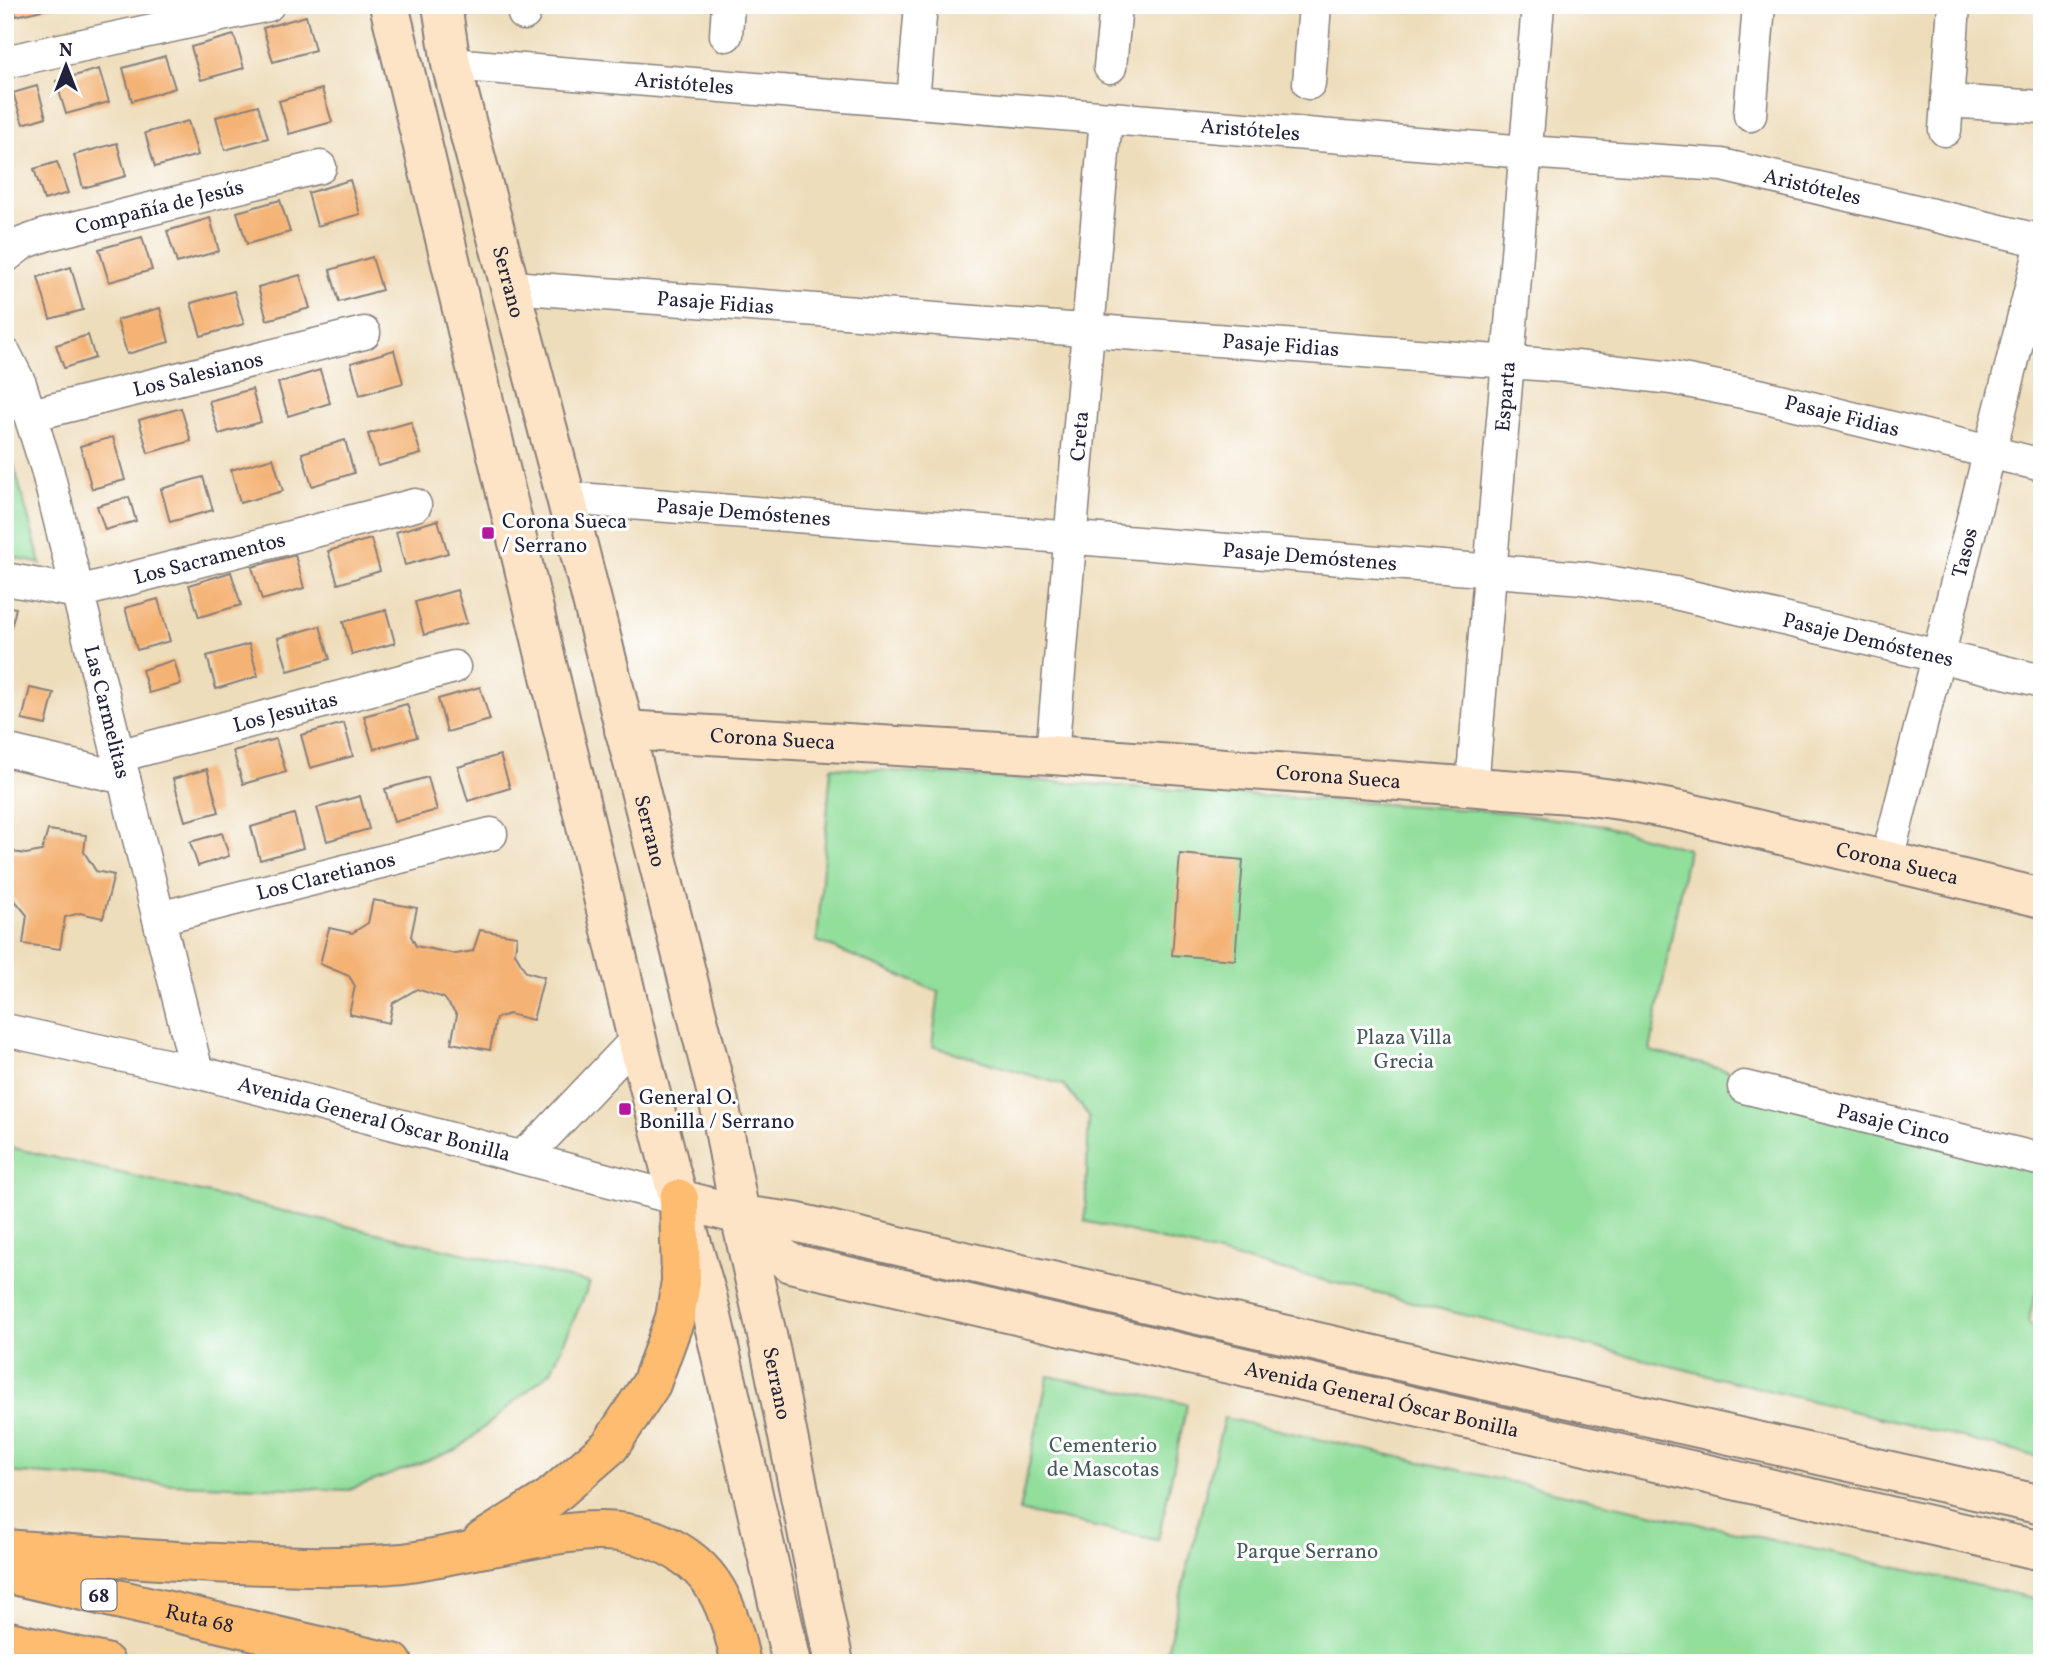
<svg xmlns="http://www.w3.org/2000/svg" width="2047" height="1668" viewBox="0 0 2047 1668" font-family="Vollkorn,serif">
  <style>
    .green { fill: #92de9b; stroke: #5a806b; stroke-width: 2 }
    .building { fill: #f4b275 }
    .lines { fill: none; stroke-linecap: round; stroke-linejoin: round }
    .street-casing { stroke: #88807b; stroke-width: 35 }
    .secondary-casing { stroke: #88807b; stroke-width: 42 }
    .highway-casing { stroke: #88807b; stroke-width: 42 }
    .street { stroke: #fff; stroke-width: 32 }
    .secondary { stroke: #fee4c6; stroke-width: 38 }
    .highway { stroke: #fdbc70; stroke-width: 38 }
    .poi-dot { fill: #b5179e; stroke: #fff; stroke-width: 2.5 }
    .labels { text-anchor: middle; stroke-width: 6; stroke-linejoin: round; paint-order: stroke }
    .shield { fill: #fff; stroke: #646476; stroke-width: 2 }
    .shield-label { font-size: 19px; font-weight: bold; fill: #22223b }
    .street-label { font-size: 21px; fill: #22223b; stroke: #fff }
    .poi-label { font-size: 21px; fill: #22223b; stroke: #fff; text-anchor: start }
    .park-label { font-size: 21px; fill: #445a58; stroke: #fff }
  </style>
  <rect width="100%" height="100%" fill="#fff"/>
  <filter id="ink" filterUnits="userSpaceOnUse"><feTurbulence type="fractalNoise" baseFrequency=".0143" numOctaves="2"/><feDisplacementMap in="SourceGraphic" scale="14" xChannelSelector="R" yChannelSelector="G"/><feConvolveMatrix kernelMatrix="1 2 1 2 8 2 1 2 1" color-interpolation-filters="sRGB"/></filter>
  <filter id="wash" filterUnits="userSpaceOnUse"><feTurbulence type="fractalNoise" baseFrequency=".00686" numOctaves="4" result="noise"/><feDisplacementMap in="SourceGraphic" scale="28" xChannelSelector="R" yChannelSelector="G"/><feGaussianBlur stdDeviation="1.57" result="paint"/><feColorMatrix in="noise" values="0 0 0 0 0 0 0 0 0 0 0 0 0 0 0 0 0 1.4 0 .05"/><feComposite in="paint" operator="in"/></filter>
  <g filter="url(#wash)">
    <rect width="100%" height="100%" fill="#edb"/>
    <g class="green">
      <polygon points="5,433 41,564 5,555"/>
      <polygon points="831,767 1505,812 1604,826 1688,849 1650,1051 2042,1149 2042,1270 2028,1322 2042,1337 2042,1458 1085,1221 1089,1116 1064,1085 932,1046 939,992 817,941"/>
      <polygon points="5,1146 590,1283 551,1371 458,1449 349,1490 174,1484 5,1472"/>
      <polygon points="1048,1376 1187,1404 1158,1540 1019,1511"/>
      <polygon points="1224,1418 2042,1600 2042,1663 1164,1663"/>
    </g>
    <g id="blocks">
      <g class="building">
        <polygon points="14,5 59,5 59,6 16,16"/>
        <polygon points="306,16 315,50 273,62 263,28"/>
        <polygon points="234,35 244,68 201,80 191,47"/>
        <polygon points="165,56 175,88 132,101 123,68"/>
        <polygon points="99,69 109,102 66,114 56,81"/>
        <polygon points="37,86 46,117 23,124 13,93"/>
        <polygon points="322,89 332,122 289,134 279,101"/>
        <polygon points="258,105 268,138 225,150 216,117"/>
        <polygon points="188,121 198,155 155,167 145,133"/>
        <polygon points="117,143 126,176 83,188 74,155"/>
        <polygon points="57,162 68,193 44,200 34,169"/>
        <polygon points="350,180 360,214 317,226 308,193"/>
        <polygon points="280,200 290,232 247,244 237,212"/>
        <polygon points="210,218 219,251 177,263 167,231"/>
        <polygon points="142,237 152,270 109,282 99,249"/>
        <polygon points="372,257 382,290 339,302 330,270"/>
        <polygon points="71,267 83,310 50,319 38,277"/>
        <polygon points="300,275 310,308 267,320 258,287"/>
        <polygon points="234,291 244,324 201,336 191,303"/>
        <polygon points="160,308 169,342 127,354 117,320"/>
        <polygon points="88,335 95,358 64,368 56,345"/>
        <polygon points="394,350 403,383 360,395 351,363"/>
        <polygon points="320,370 330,403 288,416 278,383"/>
        <polygon points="252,389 261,422 219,434 209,401"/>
        <polygon points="181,408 191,441 148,453 139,420"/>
        <polygon points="411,422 421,454 378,466 368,434"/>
        <polygon points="113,437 125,480 92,489 80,446"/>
        <polygon points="345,440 354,473 312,486 302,453"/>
        <polygon points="273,458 283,491 240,503 231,470"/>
        <polygon points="203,477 213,510 170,522 161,489"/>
        <polygon points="129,497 136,521 105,530 97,506"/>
        <polygon points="438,520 448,553 405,565 396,532"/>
        <polygon points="371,539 380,571 338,584 328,551"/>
        <polygon points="295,555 304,588 262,600 252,567"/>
        <polygon points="231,572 241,605 199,617 189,585"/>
        <polygon points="457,590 467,623 424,635 415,602"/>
        <polygon points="158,599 170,641 137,650 125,608"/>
        <polygon points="5,606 16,608 8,641 5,641"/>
        <polygon points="386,610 395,643 352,655 343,622"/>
        <polygon points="320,626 330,659 288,671 278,638"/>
        <polygon points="249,644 258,676 216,689 207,656"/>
        <polygon points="174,660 181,684 149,693 142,670"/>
        <polygon points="480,687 490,720 447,732 438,699"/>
        <polygon points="30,688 54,693 46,725 22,720"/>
        <polygon points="407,704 417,737 374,749 364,716"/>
        <polygon points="344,723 353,756 310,768 301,735"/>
        <polygon points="276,739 286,772 243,784 233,751"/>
        <polygon points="500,755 510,788 468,801 458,767"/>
        <polygon points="207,769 219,812 185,821 173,779"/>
        <polygon points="428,777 437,810 394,822 385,789"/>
        <polygon points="360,796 369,829 327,841 317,808"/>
        <polygon points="294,814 303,848 260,860 251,827"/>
        <polygon points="48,830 86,835 84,852 96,871 114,875 103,918 80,913 65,917 60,949 23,944 27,915 14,899 5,896 5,851 26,854 42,851"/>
        <polygon points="222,833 229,856 198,866 190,842"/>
        <polygon points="1180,854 1243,860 1235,960 1172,955"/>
        <polygon points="373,900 417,908 411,936 416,946 456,954 473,951 480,930 517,936 515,953 526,972 544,977 533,1020 509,1014 496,1018 490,1050 451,1043 457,1015 444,998 417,989 393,1003 389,1023 349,1014 355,986 349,976 320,964 329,928 352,933 368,923"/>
      </g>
    </g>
  </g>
  <g filter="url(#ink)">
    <use href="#blocks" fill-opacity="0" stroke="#88807b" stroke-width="2"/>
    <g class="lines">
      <g class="street-casing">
        <g id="street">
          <polyline points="524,14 524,5"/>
          <polyline points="726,35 728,5"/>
          <polyline points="5,62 268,5"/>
          <path id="s1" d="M 451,64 L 1526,152 L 1722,165 L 2042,241"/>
          <polyline points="1110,67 1116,5"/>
          <polyline points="1309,83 1315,5"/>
          <polyline points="1947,101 2042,107"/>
          <polyline points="913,102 921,5"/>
          <polyline points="1750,115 1759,5"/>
          <polyline points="1945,130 1954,5"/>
          <path id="s2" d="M 5,257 L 23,243 L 45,235 L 320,167"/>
          <path id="s3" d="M 511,287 L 1576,367 L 1672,378 L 1763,396 L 2042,465"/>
          <path id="s4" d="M 5,354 L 20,384 L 47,469 L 197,1072"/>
          <path id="s5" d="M 31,415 L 364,333"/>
          <path id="s6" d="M 566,498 L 1583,578 L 1675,593 L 2042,681"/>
          <path id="s7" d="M 5,579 L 78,592 L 415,505"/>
          <polyline points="5,750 124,778"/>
          <path id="s8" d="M 1052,755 L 1106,118"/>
          <path id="s9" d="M 118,756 L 454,667"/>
          <path id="s10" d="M 1472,787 L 1538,5"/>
          <path id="s11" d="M 1887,860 L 2042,244"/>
          <path id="s12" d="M 159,918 L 491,834"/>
          <path id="s13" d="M 5,1030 L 197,1072 L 679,1199"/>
          <path id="s14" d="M 1744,1087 L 2042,1160"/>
          <polyline points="521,1157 545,1136 637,1039"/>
        </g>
      </g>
      <g class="secondary-casing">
        <g id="secondary">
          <polyline points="389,5 637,1039 670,1169 707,1295 792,1663"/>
          <path id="s15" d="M 442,5 L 451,64 L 566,498 L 719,1102 L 740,1215 L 771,1353 L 834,1663"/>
          <path id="s16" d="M 624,730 L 1052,755 L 1583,795 L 1627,801 L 1685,812 L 2042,898"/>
          <polyline points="679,1199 740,1215 794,1222 1435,1369 2042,1505"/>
          <path id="s17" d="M 740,1215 L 768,1246 L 790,1263 L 2042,1551"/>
        </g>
      </g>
      <g class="highway-casing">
        <g id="highway">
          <polyline points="482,1541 550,1498 610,1446 651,1384 675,1318 681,1281 679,1199"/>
          <path d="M 5,1549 C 83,1555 161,1561 238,1564 C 293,1566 348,1568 403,1563 C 434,1559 466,1551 497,1546 C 549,1536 607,1520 659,1542 C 716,1566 728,1607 741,1663"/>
          <path id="s18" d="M 5,1573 L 393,1663"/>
          <polyline points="5,1640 105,1663"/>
        </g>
      </g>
      <use href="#street" class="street"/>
      <use href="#secondary" class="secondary"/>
      <use href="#highway" class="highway"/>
    </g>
  </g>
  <g class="poi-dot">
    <rect x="481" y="526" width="14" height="14" rx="3.5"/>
    <rect x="618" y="1102" width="14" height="14" rx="3.5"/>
  </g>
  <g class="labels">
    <rect class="shield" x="81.5" y="1579.5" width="35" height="31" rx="5"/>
    <g class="shield-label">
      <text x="99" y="1602">68</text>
    </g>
    <g class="street-label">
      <text dy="7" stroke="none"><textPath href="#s1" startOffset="234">Aristóteles</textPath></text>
      <text dy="7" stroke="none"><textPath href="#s1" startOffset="802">Aristóteles</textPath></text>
      <text dy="7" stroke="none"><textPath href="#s1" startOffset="1368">Aristóteles</textPath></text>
      <text dy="7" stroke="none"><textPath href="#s2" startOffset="164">Compañía de Jesús</textPath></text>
      <text dy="7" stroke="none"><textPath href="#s15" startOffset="285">Serrano</textPath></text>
      <text dy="7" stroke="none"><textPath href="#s3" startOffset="205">Pasaje Fidias</textPath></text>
      <text dy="7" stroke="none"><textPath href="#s3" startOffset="772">Pasaje Fidias</textPath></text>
      <text dy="7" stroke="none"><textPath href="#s5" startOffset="172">Los Salesianos</textPath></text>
      <text dy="7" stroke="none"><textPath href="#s10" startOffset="392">Esparta</textPath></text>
      <text dy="7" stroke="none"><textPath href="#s3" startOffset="1339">Pasaje Fidias</textPath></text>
      <text dy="7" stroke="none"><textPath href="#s8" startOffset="320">Creta</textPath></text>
      <text dy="7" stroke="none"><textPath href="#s6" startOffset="178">Pasaje Demóstenes</textPath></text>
      <text dy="7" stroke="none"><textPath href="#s11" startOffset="317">Tasos</textPath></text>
      <text dy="7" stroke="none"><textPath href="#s6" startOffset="746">Pasaje Demóstenes</textPath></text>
      <text dy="7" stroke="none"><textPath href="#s7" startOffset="210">Los Sacramentos</textPath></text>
      <text dy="7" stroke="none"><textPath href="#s6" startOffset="1312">Pasaje Demóstenes</textPath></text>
      <text dy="7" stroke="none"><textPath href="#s4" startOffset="373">Las Carmelitas</textPath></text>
      <text dy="7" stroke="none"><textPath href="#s9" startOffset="173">Los Jesuitas</textPath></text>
      <text dy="7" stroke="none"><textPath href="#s16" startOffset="149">Corona Sueca</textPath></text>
      <text dy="7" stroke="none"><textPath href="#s16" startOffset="716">Corona Sueca</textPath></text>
      <text dy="7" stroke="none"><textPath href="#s15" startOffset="852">Serrano</textPath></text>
      <text dy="7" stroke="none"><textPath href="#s16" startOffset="1283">Corona Sueca</textPath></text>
      <text dy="7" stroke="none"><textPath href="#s12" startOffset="172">Los Claretianos</textPath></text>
      <text dy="7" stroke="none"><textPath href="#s13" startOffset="380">Avenida General Óscar Bonilla</textPath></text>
      <text dy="7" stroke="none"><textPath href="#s14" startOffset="154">Pasaje Cinco</textPath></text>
      <text dy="7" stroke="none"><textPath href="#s15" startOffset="1419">Serrano</textPath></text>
      <text dy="7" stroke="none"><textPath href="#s17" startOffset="677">Avenida General Óscar Bonilla</textPath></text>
      <text dy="7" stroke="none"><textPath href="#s18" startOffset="200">Ruta 68</textPath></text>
    </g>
    <g class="poi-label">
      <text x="502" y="528">Corona Sueca<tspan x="502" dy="24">/ Serrano</tspan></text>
      <text x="639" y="1104">General O.<tspan x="639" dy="24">Bonilla / Serrano</tspan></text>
    </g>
    <g class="park-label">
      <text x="1404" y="1044">Plaza Villa<tspan x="1404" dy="24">Grecia</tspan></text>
      <text x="1103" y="1452">Cementerio<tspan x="1103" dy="24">de Mascotas</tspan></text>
      <text x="1307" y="1558">Parque Serrano</text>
    </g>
  </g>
  <rect width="2047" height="1668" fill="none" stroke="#fff" stroke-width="28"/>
  <g transform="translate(66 66)" stroke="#ffffff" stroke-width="5" paint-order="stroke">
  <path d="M0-5L12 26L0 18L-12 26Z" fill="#22223b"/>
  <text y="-10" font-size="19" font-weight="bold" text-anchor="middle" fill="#22223b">N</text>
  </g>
</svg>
